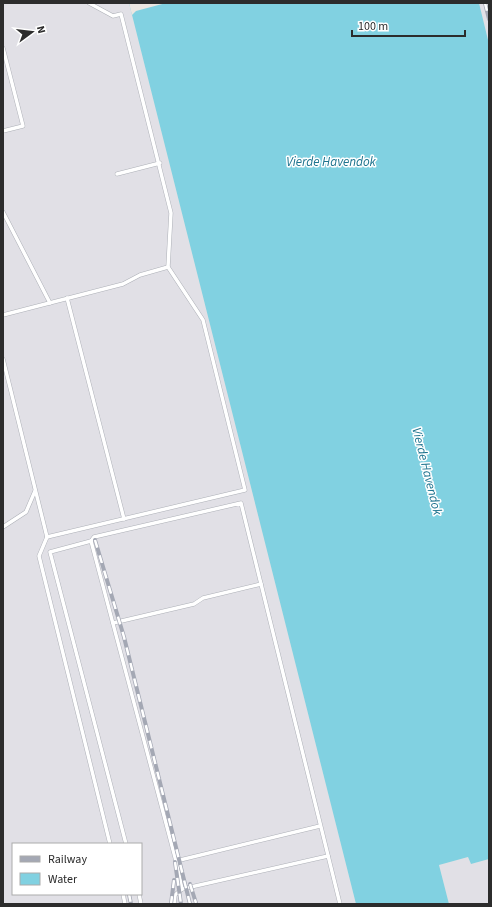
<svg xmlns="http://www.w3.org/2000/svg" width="492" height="907" viewBox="0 0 492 907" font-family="'Source Sans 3',sans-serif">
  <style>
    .industrial { fill: #e1e0e6; fill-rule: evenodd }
    .water { fill: #81d1e1 }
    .pier { fill: #ece6e1 }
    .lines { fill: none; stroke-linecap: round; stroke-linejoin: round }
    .service-casing { stroke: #adb0b7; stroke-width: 4.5 }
    .service { stroke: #fff; stroke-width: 3.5 }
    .rail-casing { stroke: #a4a8b4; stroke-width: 4 }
    .rail { stroke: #fff; stroke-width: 2.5; stroke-dasharray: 8; stroke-linecap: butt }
    .labels { text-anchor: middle; stroke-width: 3; stroke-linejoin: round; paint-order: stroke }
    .water-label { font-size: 13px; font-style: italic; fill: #1e748f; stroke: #fff }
  </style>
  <rect width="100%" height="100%" fill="#ece6e1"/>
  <g class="industrial">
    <path d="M 3,3 L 166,3 L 136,11 L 132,15 L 356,904 L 3,904 ZM 13,844 L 141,844 L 141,894 L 13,894 Z"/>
    <polygon points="479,3 489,3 489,44"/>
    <polygon points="468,857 471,864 489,859 489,904 449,904 439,865"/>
  </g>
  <polygon class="water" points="129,3 479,3 489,44 489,859 471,864 468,857 439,865 449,904 356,904"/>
  <polygon class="pier" points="129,3 166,3 136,11 132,15"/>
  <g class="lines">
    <g class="service-casing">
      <g id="service">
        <polyline points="3,48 23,126 3,131"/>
        <polyline points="117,174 160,163"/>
        <polyline points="3,212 50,303"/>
        <polyline points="67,298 124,519"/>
        <polyline points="3,315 123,284 140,275 168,267"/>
        <polyline points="3,359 47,537 39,556 110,844"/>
        <polyline points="3,527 26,512 35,491"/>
        <polyline points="47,537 245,490 203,320 168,267 171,213 121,14 113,16 89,3"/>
        <polyline points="91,541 176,861 182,889"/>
        <polyline points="113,623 194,604 203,598 261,584"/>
        <polyline points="126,844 50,552 91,541 94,537 241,503 340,904"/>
        <polyline points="176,861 320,826"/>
        <polyline points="123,894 125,904"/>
        <polyline points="139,894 141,904"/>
        <polyline points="174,904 175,895 182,889 328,856"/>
      </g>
    </g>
    <use href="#service" class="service"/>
    <g class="rail-casing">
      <g id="rail">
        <polyline points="485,3 489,19"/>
        <polyline points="95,540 124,637 190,904"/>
        <polyline points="175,862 181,904"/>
        <polyline points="190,884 196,903"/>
        <polyline points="129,894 131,904"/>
        <polyline points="171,904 174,880"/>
      </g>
    </g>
    <use href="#rail" class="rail"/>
  </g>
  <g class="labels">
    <g class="water-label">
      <text x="331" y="166">Vierde Havendok</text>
      <text transform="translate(428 471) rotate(76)" y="5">Vierde Havendok</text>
    </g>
  </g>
  <rect width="492" height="907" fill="none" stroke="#2c2c2c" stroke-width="8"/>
  <rect x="12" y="843" width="130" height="52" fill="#ffffff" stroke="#ababab"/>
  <rect x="20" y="856" width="20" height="6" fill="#a4a8b4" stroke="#ababab"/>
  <text x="48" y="863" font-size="12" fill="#2c2c2c">Railway</text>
  <rect x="20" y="873" width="20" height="12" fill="#81d1e1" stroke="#ababab"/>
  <text x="48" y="883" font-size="12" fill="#2c2c2c">Water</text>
  <g transform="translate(32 32) rotate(75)" stroke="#ffffff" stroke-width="3" paint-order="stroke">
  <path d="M0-3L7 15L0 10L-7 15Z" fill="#2c2c2c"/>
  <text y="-6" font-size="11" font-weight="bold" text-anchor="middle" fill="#2c2c2c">N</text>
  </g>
  <path d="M352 30v6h113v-6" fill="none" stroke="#2c2c2c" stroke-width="2"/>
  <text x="358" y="30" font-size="12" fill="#2c2c2c" stroke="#ffffff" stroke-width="3" paint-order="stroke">100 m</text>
</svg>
